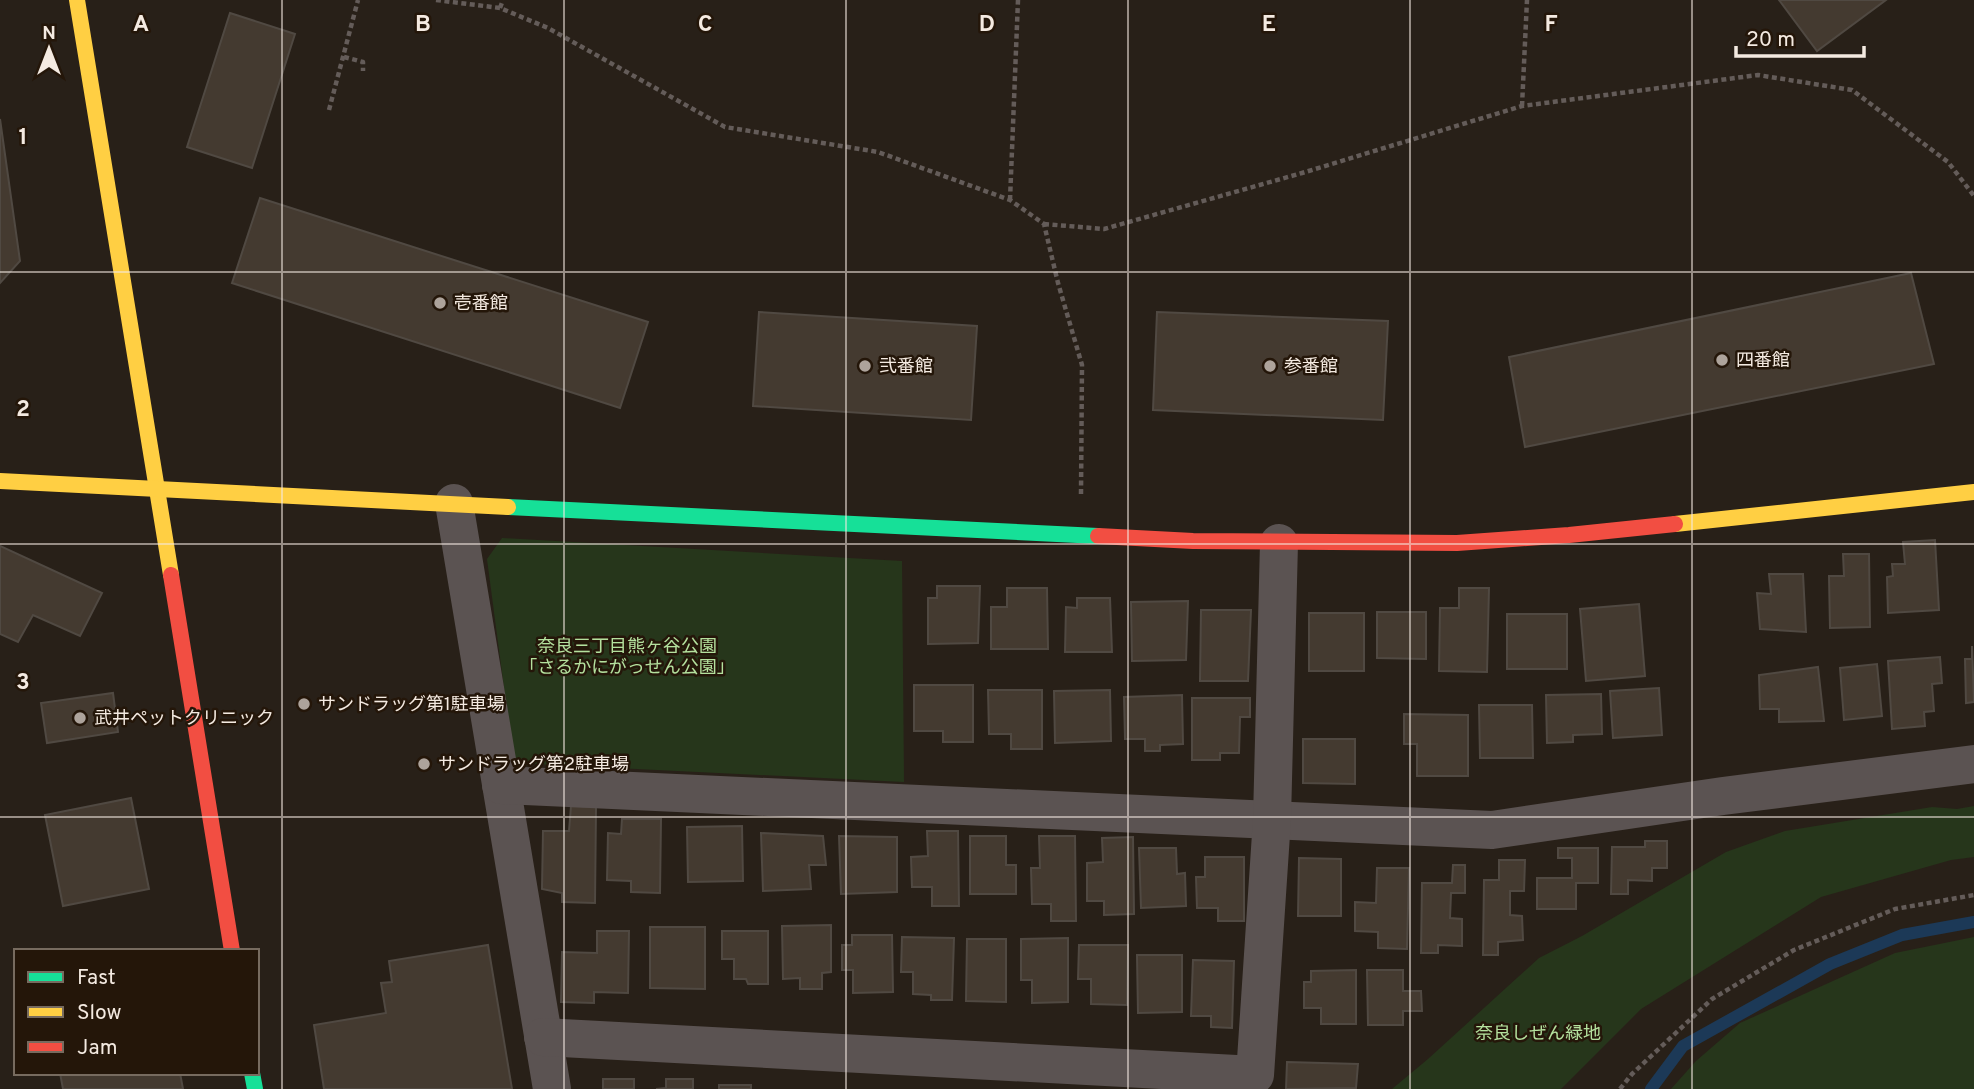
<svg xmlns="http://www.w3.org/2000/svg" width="1974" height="1089" viewBox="0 0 1974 1089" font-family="Overpass,'Noto Sans JP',sans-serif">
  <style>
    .green { fill: #26361b }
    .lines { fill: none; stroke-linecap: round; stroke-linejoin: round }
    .stream { stroke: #1c3957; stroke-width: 12 }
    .building { fill: #443a30; stroke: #504942; stroke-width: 2 }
    .path { stroke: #645c59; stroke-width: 4.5; stroke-dasharray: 5 3.5; stroke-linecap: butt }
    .street { stroke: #5b5352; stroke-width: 38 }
    .fast { stroke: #16e098; stroke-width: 16 }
    .slow { stroke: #ffcf43; stroke-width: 16 }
    .jam { stroke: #f24e42; stroke-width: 16 }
    .grid { fill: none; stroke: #f4eae1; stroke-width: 2; stroke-opacity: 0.55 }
    .poi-dot { fill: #ada39b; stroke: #241609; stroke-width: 2.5 }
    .labels { text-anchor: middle; stroke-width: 5; stroke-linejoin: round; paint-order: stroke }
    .poi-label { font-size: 18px; fill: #f4eae1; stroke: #241609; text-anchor: start }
    .park-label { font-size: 18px; fill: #b4e19e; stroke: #241609 }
    .grid-label { font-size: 23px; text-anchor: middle; font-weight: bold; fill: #f4eae1; stroke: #241609; stroke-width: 5; stroke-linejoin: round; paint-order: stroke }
  </style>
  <rect width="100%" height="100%" fill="#282018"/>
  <g class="green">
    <polygon points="502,538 902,561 904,782 514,763 487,559"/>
    <polygon points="1974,806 1974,857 1951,860 1821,897 1641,1009 1561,1089 1392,1089 1428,1059 1539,958 1582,936 1726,852 1785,831 1932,807 1957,809"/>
    <polygon points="1974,937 1974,1089 1671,1089 1696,1061 1740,1023 1895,953"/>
  </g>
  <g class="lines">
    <polyline class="stream" points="1651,1089 1683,1046 1830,964 1902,935 1974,922"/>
  </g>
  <g class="building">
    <polygon points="1779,0 1886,0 1817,51"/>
    <polygon points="230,13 295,34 252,168 187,147"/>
    <polygon points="0,119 20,261 0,283"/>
    <polygon points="260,198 648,322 620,408 232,283"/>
    <polygon points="1911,273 1934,364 1525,447 1509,357"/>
    <polygon points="759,312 977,326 971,420 753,406"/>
    <polygon points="1157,312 1388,321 1383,420 1153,410"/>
    <polygon points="1935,540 1939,610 1888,613 1887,577 1893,576 1892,564 1905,564 1903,542"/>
    <polygon points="0,546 102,593 80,636 33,615 18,642 0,634"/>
    <polygon points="1843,554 1869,554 1870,627 1830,628 1829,576 1844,576"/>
    <polygon points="1769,574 1803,574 1806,632 1760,629 1757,593 1771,594"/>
    <polygon points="937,586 980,586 978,643 928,644 928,598 937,598"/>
    <polygon points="1007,588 1047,588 1048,649 991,649 991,607 1007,607"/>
    <polygon points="1459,588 1489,588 1487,672 1439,671 1440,608 1459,608"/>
    <polygon points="1077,598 1110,598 1112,652 1065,652 1066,607 1077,608"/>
    <polygon points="1188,601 1186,660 1132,661 1131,602"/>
    <polygon points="1639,604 1645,676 1586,681 1580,609"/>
    <polygon points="1201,610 1251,610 1248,681 1200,681"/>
    <polygon points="1377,612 1426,612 1426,659 1377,658"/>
    <rect x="1309" y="613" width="55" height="58"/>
    <rect x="1507" y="614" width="60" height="55"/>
    <polygon points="1972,646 1974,702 1966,703 1965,659 1972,659"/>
    <polygon points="1940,657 1942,683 1932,684 1934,711 1924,712 1925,726 1892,729 1888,661"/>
    <polygon points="1877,664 1882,716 1844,720 1840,668"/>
    <polygon points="1818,667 1824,721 1779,722 1779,709 1760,709 1759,675"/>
    <polygon points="914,685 973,685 973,742 943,742 943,731 914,731"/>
    <polygon points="1659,688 1662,735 1613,738 1610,691"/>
    <polygon points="988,690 1042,690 1042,749 1011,749 1011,734 989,734"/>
    <polygon points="1110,690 1111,741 1055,743 1054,691"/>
    <polygon points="113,693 118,732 47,743 41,703"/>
    <polygon points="1601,694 1602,734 1573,735 1573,742 1547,743 1546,695"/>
    <polygon points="1182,695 1183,744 1160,745 1160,751 1145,751 1145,739 1125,739 1124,697"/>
    <polygon points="1192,698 1250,698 1250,717 1240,717 1239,753 1220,753 1220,760 1192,760"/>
    <polygon points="1479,705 1532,705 1533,758 1480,758"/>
    <polygon points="1404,714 1468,715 1468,776 1417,776 1417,744 1404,744"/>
    <polygon points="1303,739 1355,739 1355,784 1303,783"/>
    <polygon points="131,798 149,889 63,906 45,815"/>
    <polygon points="571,806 596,807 595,903 562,902 562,893 542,889 543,831 569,831"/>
    <polygon points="622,819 661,819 660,893 631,892 631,881 607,880 608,833 621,834"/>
    <polygon points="742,826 743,881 688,882 687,827"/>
    <polygon points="927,831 958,831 959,906 932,906 932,887 912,887 911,857 928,856"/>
    <polygon points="761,833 823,836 826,865 809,865 811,889 763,891"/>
    <polygon points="839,836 897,837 897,892 841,894"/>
    <polygon points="970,836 1006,836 1006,865 1016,865 1016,894 970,894"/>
    <polygon points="1039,836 1075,836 1076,921 1051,921 1051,904 1032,904 1031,868 1040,868"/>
    <polygon points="1133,837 1134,914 1104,915 1104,901 1087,901 1087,863 1103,862 1102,838"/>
    <polygon points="1645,841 1667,841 1667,868 1652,868 1652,881 1628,880 1628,894 1611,894 1612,847 1645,847"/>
    <polygon points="1139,848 1176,848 1177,874 1185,873 1186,906 1141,908"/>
    <polygon points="1558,848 1598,848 1598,883 1576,883 1576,909 1537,909 1537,878 1572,878 1572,858 1558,858"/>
    <polygon points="1205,857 1244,857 1244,921 1218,921 1218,908 1197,908 1196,877 1205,877"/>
    <polygon points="1299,858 1341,859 1341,916 1298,916"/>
    <polygon points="1499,860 1525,860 1524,891 1510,891 1510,915 1522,916 1523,940 1498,942 1498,955 1483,955 1484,880 1499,880"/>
    <polygon points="1453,865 1465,865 1465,893 1451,893 1450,918 1462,919 1462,946 1438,945 1438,953 1421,953 1422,883 1452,883"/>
    <polygon points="1377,868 1409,868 1407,949 1378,948 1378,932 1355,931 1355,902 1376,903"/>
    <polygon points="831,925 831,972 822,973 822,989 800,989 800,978 783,979 782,926"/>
    <polygon points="650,927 705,927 705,989 650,988"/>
    <polygon points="597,931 629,931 628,993 594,992 594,1003 561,1002 562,952 597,953"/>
    <polygon points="722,931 768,931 768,984 748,984 746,979 734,979 734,959 722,959"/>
    <polygon points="852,935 892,935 893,992 853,993 853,970 842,970 842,945 852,945"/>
    <polygon points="902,937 954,938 952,1000 931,1000 931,995 913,994 913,972 901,972"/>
    <polygon points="1068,938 1068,1002 1032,1003 1032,980 1021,980 1021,939"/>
    <polygon points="967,939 1006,939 1006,1002 966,1001"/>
    <polygon points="488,945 512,1089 324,1089 314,1025 386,1013 381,983 392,982 389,961"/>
    <polygon points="1079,945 1128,945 1127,1005 1091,1004 1091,979 1078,979"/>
    <polygon points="1137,955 1182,955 1182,1012 1138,1013"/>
    <polygon points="1193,960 1234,961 1232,1028 1211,1027 1211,1016 1191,1016"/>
    <polygon points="1356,970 1356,1024 1321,1024 1321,1008 1304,1008 1304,982 1311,982 1311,971"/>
    <polygon points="1367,970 1403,970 1403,991 1421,991 1422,1011 1403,1011 1403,1025 1368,1025"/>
    <polygon points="1287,1062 1358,1064 1356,1088 1286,1089"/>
    <polygon points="60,1073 180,1073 183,1089 63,1089"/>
    <rect x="603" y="1079" width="31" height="10"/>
    <polygon points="666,1079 693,1079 693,1089 656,1089 666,1088"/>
    <rect x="719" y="1085" width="32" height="4"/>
  </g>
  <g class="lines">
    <g class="path">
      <polyline points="436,0 500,8 548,28 725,127 878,152 1010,200 1044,224 1058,283 1082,365 1081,495"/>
      <polyline points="500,8 503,0"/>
      <polyline points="344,57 363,62 363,71"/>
      <polyline points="1522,106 1527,0"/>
      <polyline points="329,110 358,0"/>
      <polyline points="1010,200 1018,0"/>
      <polyline points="1044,224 1104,229 1302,173 1522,106 1758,75 1852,90 1948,162 1974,196"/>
      <polyline points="1620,1089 1632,1074 1712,999 1794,950 1895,909 1974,895"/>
    </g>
    <g class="street">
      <polyline points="454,503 552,1089"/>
      <polyline points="501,785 1492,830 1723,796 1974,764"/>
      <polyline points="543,1037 1255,1075 1272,819 1279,543"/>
    </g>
    <g class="fast">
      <polyline points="508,507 1098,536"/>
      <polyline points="252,1073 255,1089"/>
    </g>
    <g class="slow">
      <polyline points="77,0 171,575"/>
      <polyline points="0,481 508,507"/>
      <polyline points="1675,524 1974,492"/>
    </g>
    <g class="jam">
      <polyline points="1098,536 1193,541 1457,543 1569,535 1675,524"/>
      <polyline points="171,575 232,951"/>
    </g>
  </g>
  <path class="grid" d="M 282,0 L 282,1089M 564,0 L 564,1089M 846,0 L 846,1089M 1128,0 L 1128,1089M 1410,0 L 1410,1089M 1692,0 L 1692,1089M 0,272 L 1974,272M 0,544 L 1974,544M 0,817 L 1974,817"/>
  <g class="poi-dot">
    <circle cx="440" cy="303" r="7"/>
    <circle cx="1722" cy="360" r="7"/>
    <circle cx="865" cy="366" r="7"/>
    <circle cx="1270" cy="366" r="7"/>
    <circle cx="304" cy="704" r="7"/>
    <circle cx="80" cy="718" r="7"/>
    <circle cx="424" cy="764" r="7"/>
  </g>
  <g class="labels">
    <g class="poi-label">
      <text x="454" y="309">壱番館</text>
      <text x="1736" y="366">四番館</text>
      <text x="879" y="372">弐番館</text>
      <text x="1284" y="372">参番館</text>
      <text x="318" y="710">サンドラッグ第1駐車場</text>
      <text x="94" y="724">武井ペットクリニック</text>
      <text x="438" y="770">サンドラッグ第2駐車場</text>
    </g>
    <g class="park-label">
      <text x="627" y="652">奈良三丁目熊ヶ谷公園<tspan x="627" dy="21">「さるかにがっせん公園」</tspan></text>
      <text x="1538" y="1039">奈良しぜん緑地</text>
    </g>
  </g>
  <g class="grid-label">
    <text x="141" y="31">A</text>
    <text x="423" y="31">B</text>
    <text x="705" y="31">C</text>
    <text x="987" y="31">D</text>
    <text x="1269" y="31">E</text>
    <text x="1551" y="31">F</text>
    <text x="23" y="144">1</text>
    <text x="23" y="416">2</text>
    <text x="23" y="689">3</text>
  </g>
  <rect x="14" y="949" width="245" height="126" fill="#241609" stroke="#776b5f" stroke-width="2"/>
  <rect x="28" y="972" width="35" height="10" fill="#16e098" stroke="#776b5f" stroke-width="2"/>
  <text x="77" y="984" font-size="21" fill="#f4eae1">Fast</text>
  <rect x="28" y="1007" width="35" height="10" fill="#ffcf43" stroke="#776b5f" stroke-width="2"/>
  <text x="77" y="1019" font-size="21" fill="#f4eae1">Slow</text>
  <rect x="28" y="1042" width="35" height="10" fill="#f24e42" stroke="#776b5f" stroke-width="2"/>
  <text x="77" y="1054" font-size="21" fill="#f4eae1">Jam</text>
  <g transform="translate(49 49)" stroke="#241609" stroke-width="5" paint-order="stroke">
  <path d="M0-5L12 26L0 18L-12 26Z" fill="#f4eae1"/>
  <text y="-10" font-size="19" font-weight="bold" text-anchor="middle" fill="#f4eae1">N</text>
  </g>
  <path d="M1736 46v10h128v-10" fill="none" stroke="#f4eae1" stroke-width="3.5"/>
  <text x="1746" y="46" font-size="21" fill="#f4eae1" stroke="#241609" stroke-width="5" paint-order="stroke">20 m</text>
</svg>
